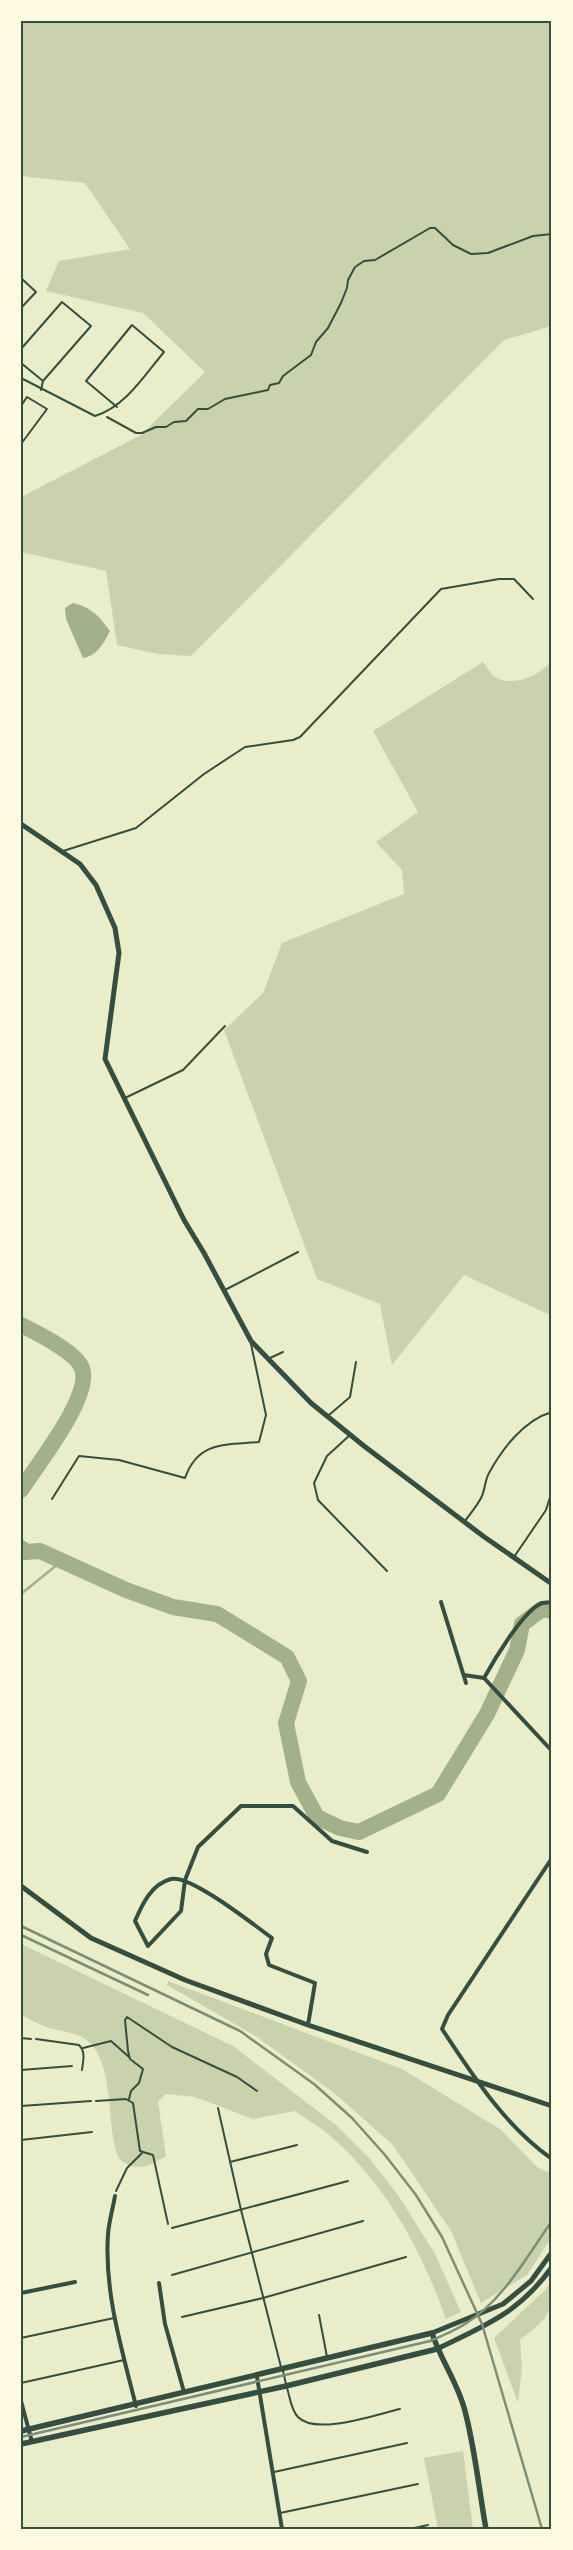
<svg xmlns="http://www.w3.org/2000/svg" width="573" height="2550" viewBox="0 0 573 2550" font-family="'Noto Sans',sans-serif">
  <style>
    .green { fill: #cad2ad }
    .water { fill: #a3b18a }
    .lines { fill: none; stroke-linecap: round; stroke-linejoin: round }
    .stream { stroke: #a3b18a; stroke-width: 2.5 }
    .river { stroke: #a3b18a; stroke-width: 16 }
    .path { stroke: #344e41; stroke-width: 2 }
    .service { stroke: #344e41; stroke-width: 2 }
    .minor { stroke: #344e41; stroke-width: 4 }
    .tertiary { stroke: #344e41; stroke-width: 5 }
    .secondary { stroke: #344e41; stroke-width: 5.5 }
    .rail { stroke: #7c8e77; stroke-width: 2.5 }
    .neatline { fill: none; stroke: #344e41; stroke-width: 2 }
  </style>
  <rect width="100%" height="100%" fill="#e9edc9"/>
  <g class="green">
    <polygon points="21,21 552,21 552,326 504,340 191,656 158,654 117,645 106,571 21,552 21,497 141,435 205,372 143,313 46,291 59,261 130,249 85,183 21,176"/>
    <path d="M 552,661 L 552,1316 L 464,1275 L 392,1365 L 380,1304 L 317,1279 L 224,1030 L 263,993 L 282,943 L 404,894 L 402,870 L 376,842 L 418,812 L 373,731 L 483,662 C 486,666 491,674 495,677 C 514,688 539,675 552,661 Z"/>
    <path d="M 21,1944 L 233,2046 L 336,2125 L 369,2158 L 398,2195 L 435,2254 L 461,2312 L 446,2319 C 421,2250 386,2183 329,2135 C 319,2126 306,2119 295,2111 L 253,2119 L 195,2097 L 166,2094 L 158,2102 L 166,2156 C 153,2164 138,2173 123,2162 C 104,2148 118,2068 89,2042 C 77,2031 60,2032 46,2027 C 37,2023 29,2019 21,2015 Z"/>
    <polygon points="168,1981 402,2069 500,2129 537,2167 552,2174 552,2237 527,2275 481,2303 451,2231 393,2145 334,2093 257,2037 167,1985"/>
    <path d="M 552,2280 C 552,2316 548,2318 520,2340 L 522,2367 L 518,2403 L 494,2338 L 545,2290 Z"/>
    <polygon points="463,2451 473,2529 438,2529 424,2458"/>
  </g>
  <path class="water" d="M 73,603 C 91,607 99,616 110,631 C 104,643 97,656 83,658 L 66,619 L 65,608 Z"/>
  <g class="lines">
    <polyline class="stream" points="21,1594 63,1560"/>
    <g class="river">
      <path d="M 21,1325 C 37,1333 72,1350 81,1366 C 96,1392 36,1466 21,1490"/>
      <polyline points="21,1548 25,1552 40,1551 126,1590 173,1607 217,1614 287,1657 299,1681 286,1723 298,1782 317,1817 340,1828 359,1832 438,1794 487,1714 517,1650 522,1624 542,1609 552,1611"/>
    </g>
    <g class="path">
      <polyline points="107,417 136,433 142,433 156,427 166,427 174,422 186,421 198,409 208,409 225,399 268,390 270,385 279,383 283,376 311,355 316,342 328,328 341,303 347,288 348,280 355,267 364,261 375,260 430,228 435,228 453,245 471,254 488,253 533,236 552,234"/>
      <path d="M 36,2039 L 79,2045 C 86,2052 83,2061 82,2070"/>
      <polyline points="83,2048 111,2041 129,2057"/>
      <polyline points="129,2099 131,2091 139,2083 143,2069 130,2059 128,2051 125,2020 127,2017 172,2047 237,2077 257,2091"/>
      <polyline points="96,2101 126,2099 133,2103 140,2151 153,2155 168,2224"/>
      <polyline points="116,2191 127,2168 142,2153"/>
    </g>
    <g class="service">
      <polyline points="21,278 36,292 21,308"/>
      <polyline points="21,349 62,302 91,326 43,381 41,390"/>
      <polyline points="21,363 43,381"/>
      <path d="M 21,378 L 95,416 C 125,407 144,376 164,352 L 132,325 L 86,381 L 117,407"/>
      <polyline points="21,406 27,397 47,409 21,444"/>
      <polyline points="63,851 136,828 204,774 245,747 293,740 300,737 441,589 499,579 514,579 533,599"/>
      <polyline points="125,1098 183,1070 225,1026"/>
      <polyline points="225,1290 298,1252"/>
      <polyline points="270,1358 283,1352"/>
      <polyline points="329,1415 350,1397 356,1362"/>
      <polyline points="350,1435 327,1456 314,1483 318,1500 387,1571"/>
      <path d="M 52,1499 L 79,1456 L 119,1460 L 185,1478 C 198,1441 225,1445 259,1442 L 266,1415 L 251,1344"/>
      <path d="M 464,1522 C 470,1514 478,1505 482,1496 C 485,1489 485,1480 489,1473 C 502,1449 524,1420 552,1412"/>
      <polyline points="514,1557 546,1510 552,1491"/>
      <polyline points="21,2038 31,2039"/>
      <polyline points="21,2070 72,2066"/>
      <polyline points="21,2106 91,2101"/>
      <polyline points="218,2108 241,2210 281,2367"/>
      <polyline points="21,2140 92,2132"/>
      <polyline points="230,2162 297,2145"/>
      <polyline points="172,2228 348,2181"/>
      <polyline points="172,2275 363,2221"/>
      <polyline points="319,2315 327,2357"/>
      <polyline points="182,2317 263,2298 406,2257"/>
      <polyline points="21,2338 114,2318"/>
      <polyline points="283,2371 286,2384"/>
      <polyline points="21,2383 124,2360"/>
      <path d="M 287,2388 C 290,2397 291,2410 298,2417 C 316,2436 377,2414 400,2409"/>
      <polyline points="274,2472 407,2443"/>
      <polyline points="280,2513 418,2484"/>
      <polyline points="410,2529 428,2525"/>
    </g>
    <g class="minor">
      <polyline points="441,1602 466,1683"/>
      <polyline points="464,1675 484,1678 552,1751"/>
      <path d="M 484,1678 C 494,1660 522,1613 540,1604 C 543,1602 548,1603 552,1602"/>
      <path d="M 552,1858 L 448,2015 L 442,2029 C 474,2077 504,2125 552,2159"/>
      <path d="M 308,2025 L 315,1983 L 269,1965 L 266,1954 L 272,1938 C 254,1925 190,1874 171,1879 C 151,1884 142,1905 135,1921 L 148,1946 L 181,1911 L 185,1880 L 198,1847 L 241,1806 L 293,1806 L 332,1841 L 367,1852"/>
      <path d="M 115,2196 C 113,2208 109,2221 108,2234 C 104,2292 122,2350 136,2406"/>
      <polyline points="159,2283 165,2324 184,2392"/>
      <polyline points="21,2293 75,2282"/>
      <polyline points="257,2377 282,2529"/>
      <polyline points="21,2401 32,2442"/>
    </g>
    <g class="tertiary">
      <polyline points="21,824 80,864 96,885 115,928 119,953 105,1059 184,1220 204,1253 251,1341 311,1403 364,1446 483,1536 552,1584"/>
      <polyline points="21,1886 91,1938 185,1980 308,2025 552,2106"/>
      <polyline points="432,2333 503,2304 531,2281 552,2252"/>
      <path d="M 437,2349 C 486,2325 519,2313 552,2267"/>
    </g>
    <g class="secondary">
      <path d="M 21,2431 L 432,2333 C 441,2361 458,2383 465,2411 C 475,2449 479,2490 486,2529"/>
      <polyline points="21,2444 286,2386 437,2349"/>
    </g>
    <g class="rail">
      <polyline points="21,1926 240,2031 314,2084 352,2118 385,2155 416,2195 442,2237 482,2324 542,2529"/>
      <polyline points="21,1935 148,1995"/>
      <path d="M 21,2437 L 430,2341 C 442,2336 454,2331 465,2324 C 503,2301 527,2256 552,2221"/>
    </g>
  </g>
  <rect width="573" height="2550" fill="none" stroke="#fefae0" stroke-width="45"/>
  <rect x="22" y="22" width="528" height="2506" class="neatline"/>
</svg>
